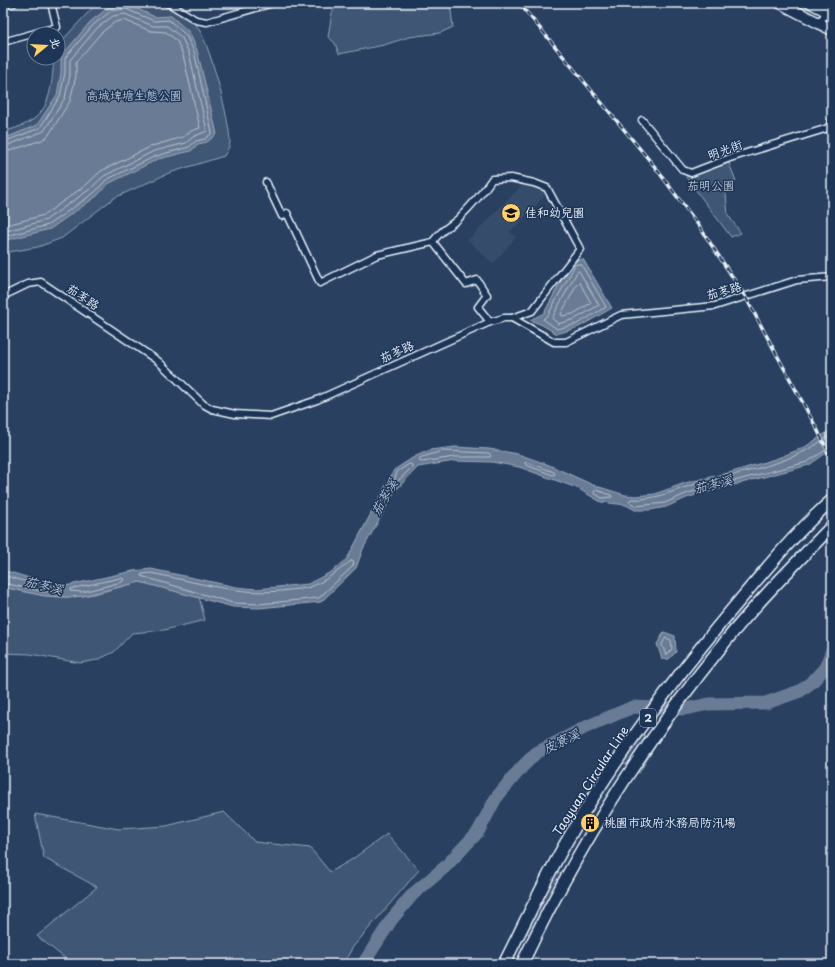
<svg xmlns="http://www.w3.org/2000/svg" width="835" height="967" viewBox="0 0 835 967" font-family="'Playpen Sans','LXGW WenKai TC',sans-serif">
  <style>
    .built { fill: #364d6b }
    .green { fill: #415774; stroke: #94a4b6 }
    .water { fill: #6b7c95; stroke: #9dabbd }
    .lines { fill: none; stroke-linecap: round; stroke-linejoin: round }
    .shore { stroke: #b6c2d0; stroke-width: 1 }
    .river { stroke: #6b7c95; stroke-width: 13 }
    .street-casing { stroke: #e8f1f8; stroke-width: 9 }
    .primary-casing { stroke: #e8f1f8; stroke-width: 13 }
    .highway-casing { stroke: #e8f1f8; stroke-width: 14 }
    .street { stroke: #1d3557; stroke-width: 6 }
    .primary { stroke: #1d3557; stroke-width: 10 }
    .highway { stroke: #1d3557; stroke-width: 11 }
    .rail-casing { stroke: #e8f1f8; stroke-width: 3.5 }
    .rail { stroke: #1d3557; stroke-width: 2; stroke-dasharray: 6; stroke-linecap: butt }
    .labels { text-anchor: middle; stroke-width: 3; stroke-linejoin: round; paint-order: stroke }
    .shield { fill: #1d3557; stroke: #abb9c8; stroke-width: 1 }
    .shield-label { font-size: 11px; font-weight: bold; fill: #e8f1f8 }
    .park-label { font-size: 12px; fill: #b6c3d0; stroke: #1d3557 }
    .street-label { font-size: 12px; fill: #e8f1f8; stroke: #1d3557 }
    .poi-label { font-size: 12px; fill: #e8f1f8; stroke: #1d3557; text-anchor: start }
    .water-label { font-size: 13px; font-style: italic; fill: #b6c2d0; stroke: #1d3557 }
  </style>
  <rect width="100%" height="100%" fill="#294061"/>
  <filter id="ink" filterUnits="userSpaceOnUse"><feTurbulence type="fractalNoise" baseFrequency=".025" numOctaves="2"/><feDisplacementMap in="SourceGraphic" scale="8" xChannelSelector="R" yChannelSelector="G"/><feConvolveMatrix kernelMatrix="1 2 1 2 8 2 1 2 1" color-interpolation-filters="sRGB"/></filter>
  <g filter="url(#ink)">
    <polygon class="built" points="524,183 544,190 547,194 510,232 516,237 493,264 468,240"/>
    <g class="green">
      <path d="M 101,3 C 127,3 155,0 178,12 C 184,15 191,20 196,25 C 209,39 230,122 230,142 C 230,147 226,152 224,156 L 169,173 L 114,198 L 62,238 L 38,247 L 3,253 L 3,132 C 12,129 21,127 29,122 C 52,110 52,80 54,58 L 58,58 L 58,45 L 94,6 Z"/>
      <polygon points="338,3 450,3 453,27 440,33 409,37 384,45 339,54 335,43 328,37 332,13"/>
      <polygon points="729,163 736,181 725,184 728,215 741,233 731,237 686,177"/>
      <path d="M 140,582 L 199,597 L 205,620 L 164,630 L 132,633 L 114,652 L 97,660 L 80,663 L 30,654 L 3,653 L 3,587 C 29,593 56,600 83,596 C 102,593 121,586 140,582 Z"/>
      <polygon points="633,729 657,743 639,773 616,758"/>
      <polygon points="224,812 255,842 310,848 330,872 351,860 387,834 419,870 352,948 344,964 72,964 37,936 97,887 44,858 35,814 119,829 166,826"/>
      <polygon points="547,866 572,879 540,940 516,927"/>
    </g>
    <g class="water">
      <polygon points="127,4 155,17 171,16 189,32 197,50 217,134 207,142 198,144 191,151 158,159 108,184 97,196 50,229 3,241 3,139 37,125 57,95 61,73 61,57 90,22 109,7"/>
      <polygon points="583,259 612,308 579,327 557,334 542,325 530,320 544,313 572,260"/>
      <polygon points="832,429 832,449 809,465 689,497 666,507 650,510 635,510 626,505 601,502 577,488 519,467 492,462 455,461 418,467 395,491 363,549 356,568 321,602 259,608 233,607 140,582 83,596 68,597 45,596 3,587 3,570 49,584 65,586 133,571 151,569 236,587 257,589 308,584 333,571 347,559 394,470 414,457 430,450 455,447 489,449 518,454 549,465 593,485 625,495 636,496 655,494 685,483 732,472 778,458 805,447"/>
      <polygon points="664,632 675,636 676,652 669,659 662,659 657,644"/>
    </g>
    <g class="lines">
      <g class="shore">
        <polyline points="3,142 40,128 60,96 65,73 65,58 93,25 111,11 126,9 154,21 169,20 186,35 194,51 212,133 205,139 196,141 189,147 156,156 106,180 94,193 48,225 3,237"/>
        <polyline points="3,147 44,131 65,98 70,75 70,60 97,28 113,16 125,14 153,26 167,26 182,38 189,53 207,131 193,137 186,143 154,151 104,176 90,189 46,220 3,232"/>
        <polyline points="3,153 42,140 48,136 70,101 76,76 76,62 101,33 115,22 124,20 151,31 166,32 177,41 183,55 200,128 191,131 183,137 152,146 101,171 86,185 44,215 3,226"/>
        <polygon points="581,264 606,307 577,324 557,329 543,319 548,315 575,265"/>
        <polygon points="579,271 599,305 575,319 558,324 552,318 577,272"/>
        <polygon points="580,283 591,303 573,314 562,316 561,314 577,284"/>
        <path d="M 832,434 C 824,439 815,446 807,450 C 772,468 733,474 696,484 C 674,490 654,501 631,499 L 629,502 L 636,506 L 665,503 L 688,493 L 807,462 L 832,446"/>
        <polygon points="443,451 489,453 491,456 489,457 454,457 422,462 419,461 420,458"/>
        <polygon points="527,462 554,472 555,474 553,475 526,465 525,463"/>
        <polygon points="410,464 412,465 412,467 395,484 393,484 397,472"/>
        <polygon points="596,490 611,495 612,497 602,498 594,493"/>
        <path d="M 351,561 L 354,562 L 353,566 L 319,598 L 259,604 L 233,603 L 141,576 L 142,574 L 151,573 C 197,582 242,597 289,590 C 296,589 304,589 310,587 C 326,581 338,571 351,561 Z"/>
        <polyline points="3,575 48,588 49,590 45,592 3,583"/>
        <polygon points="121,578 124,579 122,582 82,592 70,591 71,589"/>
        <polygon points="666,638 671,640 672,649 666,655 662,645"/>
      </g>
      <polyline class="river" points="363,964 392,919 413,894 445,867 478,832 496,798 522,767 536,753 586,727 633,707 685,709 709,704 766,703 800,691 813,681 825,668 832,650"/>
      <g class="street-casing">
        <g id="street">
          <polyline points="168,3 196,20 207,22 273,3"/>
          <polyline points="3,6 14,3"/>
          <polyline points="820,23 831,3"/>
          <polyline points="3,42 57,27 51,3"/>
          <polyline points="642,120 683,170 691,173 730,158 828,128 832,121"/>
          <polyline points="266,182 282,216 287,213 320,283 377,255 433,242 466,284 477,280 487,295 478,307 490,322"/>
          <path d="M 433,242 C 439,231 449,227 458,219 C 471,206 482,194 492,179 L 511,178 L 534,183 L 547,188 L 580,249 L 532,311 L 512,318"/>
          <polyline points="3,296 28,284 41,282 158,361 203,404 212,409 235,414 271,416 317,400 490,322 504,318 512,318 554,342 566,342 621,315 715,306 797,280 832,277"/>
        </g>
      </g>
      <g class="primary-casing">
        <g id="primary">
          <polyline points="780,3 832,30"/>
          <polyline points="811,3 832,14"/>
        </g>
      </g>
      <g class="highway-casing">
        <g id="highway">
          <path d="M 504,964 C 524,924 543,884 564,846 C 612,761 672,681 734,607 C 765,570 796,532 832,500"/>
          <path d="M 522,964 C 576,849 645,741 725,642 C 758,601 796,563 832,526"/>
        </g>
      </g>
      <use href="#street" class="street"/>
      <use href="#primary" class="primary"/>
      <use href="#highway" class="highway"/>
      <g class="rail-casing">
        <polyline id="rail" points="519,3 655,167 699,226 745,296 817,429 832,460"/>
      </g>
      <use href="#rail" class="rail"/>
    </g>
  </g>
  <defs>
    <g id="school-disc" transform="scale(1)"><circle r="9.5" fill="#ffd166" stroke="#1d3557"/><path d="M0-5L7-2L0 1L-7-2ZM-4 1L0 2.5L4 1V4Q0 6-4 4Z" fill="#111"/></g>
    <g id="building-disc" transform="scale(1)"><circle r="9.5" fill="#ffd166" stroke="#1d3557"/><path d="M-4-6H4V6H1V3H-1V6H-4ZM-2.5-4.3h1.7v1.8h-1.7ZM.8-4.3h1.7v1.8H.8ZM-2.5-1h1.7V.8h-1.7ZM.8-1h1.7V.8H.8Z" fill="#111"/></g>
  </defs>
  <g fill-rule="evenodd">
    <use href="#school-disc" x="511" y="213"/>
    <use href="#building-disc" x="590" y="823"/>
  </g>
  <g class="labels">
    <rect class="shield" x="640" y="709" width="16" height="18" rx="3"/>
    <g class="shield-label">
      <text x="648" y="722">2</text>
    </g>
    <g class="park-label">
      <text x="134" y="100">高城埤塘生態公園</text>
      <text x="711" y="190">茄明公園</text>
    </g>
    <g class="street-label">
      <text transform="translate(725 150) rotate(-19)" y="4">明光街</text>
      <text transform="translate(724 291) rotate(-15)" y="4">茄苳路</text>
      <text transform="translate(83 297) rotate(34)" y="4">茄苳路</text>
      <text transform="translate(397 352) rotate(-24)" y="4">茄苳路</text>
      <text transform="translate(591 781) rotate(-57)" y="4">Taoyuan Circular Line</text>
    </g>
    <g class="poi-label">
      <text x="525" y="217">佳和幼兒園</text>
      <text x="604" y="827">桃園市政府水務局防汛場</text>
    </g>
    <g class="water-label">
      <text transform="translate(713 484) rotate(-14)" y="5">茄苳溪</text>
      <text transform="translate(384 497) rotate(-60)" y="5">茄苳溪</text>
      <text transform="translate(44 585) rotate(14)" y="5">茄苳溪</text>
      <text transform="translate(561 741) rotate(-26)" y="5">皮寮溪</text>
    </g>
  </g>
  <rect width="835" height="967" fill="none" stroke="#1d3557" stroke-width="16"/>
  <rect x="8" y="8" width="819" height="951" fill="none" stroke="#e8f1f8" stroke-width="1.5" filter="url(#ink)"/>
  <g transform="translate(46 46) rotate(72)"><circle r="19" fill="#1d3557" stroke="#6e8097"/>
  <path d="M0-3L7 15L0 10L-7 15Z" fill="#ffd166"/>
  <text y="-6" font-size="11" font-weight="bold" text-anchor="middle" fill="#e8f1f8">北</text>
  </g>
</svg>
